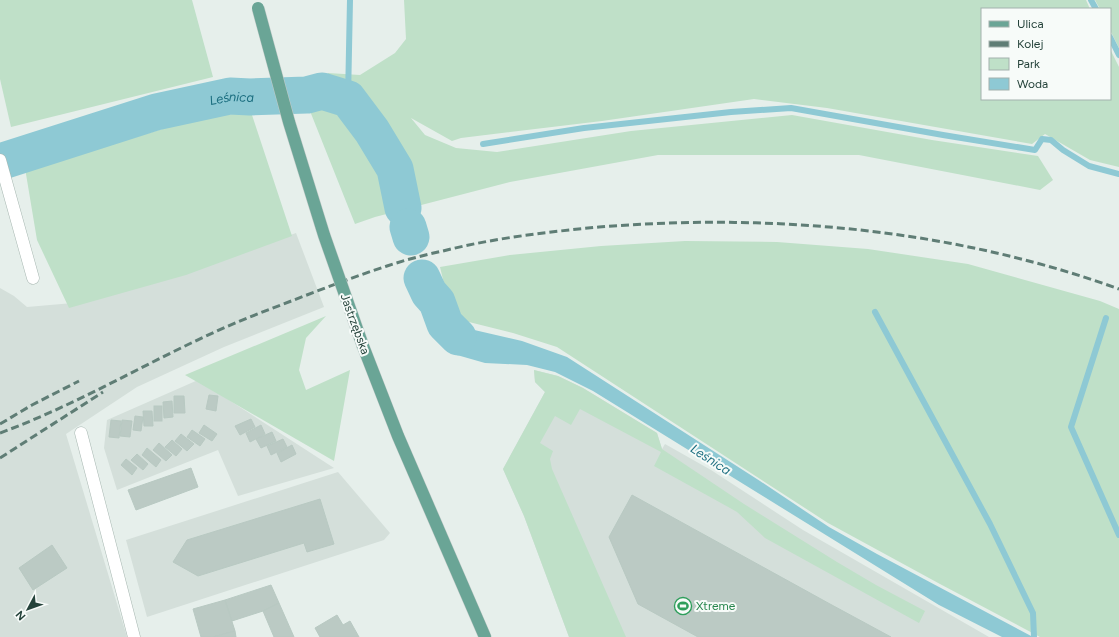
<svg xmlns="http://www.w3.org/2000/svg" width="1119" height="637" viewBox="0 0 1119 637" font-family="Figtree,sans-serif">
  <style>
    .built { fill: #d4dfda }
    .green { fill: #bfe0c8 }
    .water { fill: #8ec9d4 }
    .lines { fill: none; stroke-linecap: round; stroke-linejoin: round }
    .stream { stroke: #8ec9d4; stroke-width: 6 }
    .river { stroke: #8ec9d4; stroke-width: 37 }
    .building { fill: #bbcac4; stroke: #b8c9c2 }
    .minor-casing { stroke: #a8b8b2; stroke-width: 13 }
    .major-casing { stroke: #c2cac8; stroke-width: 13 }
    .minor { stroke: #fff; stroke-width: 12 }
    .major { stroke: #6aa596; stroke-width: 12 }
    .rail { stroke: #5f7d75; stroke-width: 3; stroke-dasharray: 8 4; stroke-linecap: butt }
    .major-bridge-casing { stroke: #c2cac8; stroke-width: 13; stroke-linecap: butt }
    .major-bridge { stroke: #6aa596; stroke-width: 12 }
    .labels { text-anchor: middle; stroke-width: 4; stroke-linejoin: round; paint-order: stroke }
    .street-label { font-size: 12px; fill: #24423a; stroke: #f7fbf9 }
    .leisure-label { font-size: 12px; fill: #27864d; stroke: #f7fbf9; text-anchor: start }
    .water-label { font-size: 13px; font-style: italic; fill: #1c6f80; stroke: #f7fbf9 }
  </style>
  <rect width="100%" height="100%" fill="#e6efeb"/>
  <g class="built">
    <polygon points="296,233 324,307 224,347 137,387 66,434 127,637 0,637 0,288 14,296 27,307 73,303 184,272"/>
    <polygon points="534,370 558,376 583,388 657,433 662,449 665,444 711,470 803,530 989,637 569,637 524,516 503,469 545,392 535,382"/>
    <polygon points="198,380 334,468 238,496 218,450 117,490 104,448 107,420"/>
    <polygon points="338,472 390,533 384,540 147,617 126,540"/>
  </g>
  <g class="green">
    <polygon points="0,0 192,0 213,77 11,127 0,79"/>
    <polygon points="404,0 1086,0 1090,9 982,9 982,99 1110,99 1110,49 1119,67 1119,167 1090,160 1045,134 1032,144 827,108 754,99 602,121 461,138 452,141 411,118 425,135 456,148 497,152 631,131 792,115 932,140 1038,156 1053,180 1040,190 859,155 658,155 510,182 375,217 355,224 308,106 328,73 360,75 395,53 406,39"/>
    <polygon points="1095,0 1119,0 1119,48 1110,30 1110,9 1100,9"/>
    <polygon points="251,112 292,236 186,275 69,308 37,240 25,168 79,154 199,118"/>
    <polygon points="685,241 777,242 868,249 968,264 1100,301 1119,309 1119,637 1040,637 940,584 828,523 557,347 513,333 461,320 446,292 440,267 510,255 601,246"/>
    <polygon points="326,316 306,338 299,370 306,390 350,370 334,461 185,375"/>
    <polygon points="534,370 558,376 583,388 657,433 662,449 744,504 837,562 876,585 925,611 919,623 765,538 737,512 730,508 654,466 661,452 580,409 571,425 555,416 540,443 553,451 550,459 552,469 626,637 569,637 524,516 503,469 545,392 535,382"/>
  </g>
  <polygon class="water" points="416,295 443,296 457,326 522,341 567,357 760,481 829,527 877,554 1033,637 1002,637 939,605 593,391 555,372 527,365 485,363 457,355 424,313"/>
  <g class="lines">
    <g class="stream">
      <polyline points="1091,0 1096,9"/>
      <polyline points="1110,37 1119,55"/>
      <polyline points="348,99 350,0"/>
      <polyline points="483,144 584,128 731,112 791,108 943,135 1035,150 1042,139 1051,140 1063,150 1089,166 1119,174"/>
      <polyline points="875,312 990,524 1033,613 1034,637"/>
      <polyline points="1106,318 1071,427 1119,535"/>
    </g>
    <g class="river">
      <path id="s1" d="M 0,162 L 156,112 L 230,96 L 250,97 L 307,95 L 322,91 L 348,99 L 372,131 L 395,169 L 403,208"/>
      <polyline points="408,227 411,237"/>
      <polyline points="422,278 429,293 437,302 445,324 458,337"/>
    </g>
  </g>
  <g class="building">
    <polygon points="209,395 218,396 216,411 206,409"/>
    <polygon points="174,396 184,396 185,413 174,413"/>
    <polygon points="172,401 173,417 164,418 163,402"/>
    <rect x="154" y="406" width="8" height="15"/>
    <polygon points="143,411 152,411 153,426 144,426"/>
    <polygon points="135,416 143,417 141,431 133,430"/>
    <polygon points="251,419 255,427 240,435 235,426"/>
    <polygon points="111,420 121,421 119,438 109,437"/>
    <polygon points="122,420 132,421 130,437 120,436"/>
    <polygon points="204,425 217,434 212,441 199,433"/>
    <polygon points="261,425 265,434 250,442 246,433"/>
    <polygon points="192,430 205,439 200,446 187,437"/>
    <polygon points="272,432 276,441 261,448 256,439"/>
    <polygon points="181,434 194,444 187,451 175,441"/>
    <polygon points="283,439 287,447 271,455 267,446"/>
    <polygon points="172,440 182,449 176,456 165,447"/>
    <polygon points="159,443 172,455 166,461 153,450"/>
    <polygon points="292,445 296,454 281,462 277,453"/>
    <polygon points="147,448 161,460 156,467 142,455"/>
    <polygon points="137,454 148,464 143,470 131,460"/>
    <polygon points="126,459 137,468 132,475 121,465"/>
    <polygon points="191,468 198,487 136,510 128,490"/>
    <polygon points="632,495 830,604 891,637 698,637 638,604 609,537"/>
    <polygon points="320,499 334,544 307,552 304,543 198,576 173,562 187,540"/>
    <polygon points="52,545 67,568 33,590 19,568"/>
    <polygon points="271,585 279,603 263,611 232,621 225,600"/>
    <polygon points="225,600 235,631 213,637 201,637 193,609"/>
    <polygon points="279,603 294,637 274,637 263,611"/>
    <polygon points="337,615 343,625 350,621 359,637 320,637 315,628"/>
    <polygon points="235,631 236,637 213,637"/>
  </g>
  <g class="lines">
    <g class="minor-casing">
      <g id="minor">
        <polyline points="0,160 33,278"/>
        <polyline points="81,433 134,637"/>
      </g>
    </g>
    <g class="major-casing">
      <polyline id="major" points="363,346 398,436 485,637"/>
    </g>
    <use href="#minor" class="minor"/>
    <use href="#major" class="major"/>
    <g class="rail">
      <polyline points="0,424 32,405 79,381"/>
      <path d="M 0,433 C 90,400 171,347 260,313 C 302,297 344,280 387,266 C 405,260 424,255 443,251 C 494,238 547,232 599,227 C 774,213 953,229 1119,289"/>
      <polyline points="0,458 103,392"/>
    </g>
    <g class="major-bridge-casing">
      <polyline id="major-bridge" points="258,8 289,122 324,235 363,346"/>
    </g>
    <use href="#major-bridge" class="major-bridge"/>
  </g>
  <defs>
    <g id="stadium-ring" transform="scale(0.9)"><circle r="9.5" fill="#f7fbf9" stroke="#2e9e5b" stroke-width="1.5"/><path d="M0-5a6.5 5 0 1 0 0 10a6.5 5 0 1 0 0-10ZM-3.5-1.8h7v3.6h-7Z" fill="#2e9e5b"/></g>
  </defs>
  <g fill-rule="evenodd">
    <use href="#stadium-ring" x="683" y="606"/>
  </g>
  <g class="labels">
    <g class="street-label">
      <text transform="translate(355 324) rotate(70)" y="4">Jastrzębska</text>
    </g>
    <g class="leisure-label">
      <text x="696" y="610">Xtreme</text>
    </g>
    <g class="water-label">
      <text dy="5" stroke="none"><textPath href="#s1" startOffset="241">Leśnica</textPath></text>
      <text transform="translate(711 459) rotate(33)" y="5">Leśnica</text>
    </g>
  </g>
  <rect x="981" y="8" width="130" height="92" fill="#f7fbf9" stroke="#a3b1ad"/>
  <rect x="989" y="21" width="20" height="6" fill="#6aa596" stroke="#a3b1ad"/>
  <text x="1017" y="28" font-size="12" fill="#24423a">Ulica</text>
  <rect x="989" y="41" width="20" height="6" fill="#5f7d75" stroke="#a3b1ad"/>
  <text x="1017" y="48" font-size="12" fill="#24423a">Kolej</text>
  <rect x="989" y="58" width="20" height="12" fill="#bfe0c8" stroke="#a3b1ad"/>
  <text x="1017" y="68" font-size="12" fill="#24423a">Park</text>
  <rect x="989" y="78" width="20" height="12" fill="#8ec9d4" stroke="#a3b1ad"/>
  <text x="1017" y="88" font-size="12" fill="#24423a">Woda</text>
  <g transform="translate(28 609) rotate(229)" stroke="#f7fbf9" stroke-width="3" paint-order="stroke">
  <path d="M0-3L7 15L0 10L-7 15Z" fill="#24423a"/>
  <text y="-6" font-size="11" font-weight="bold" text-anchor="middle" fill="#24423a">N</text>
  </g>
</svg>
